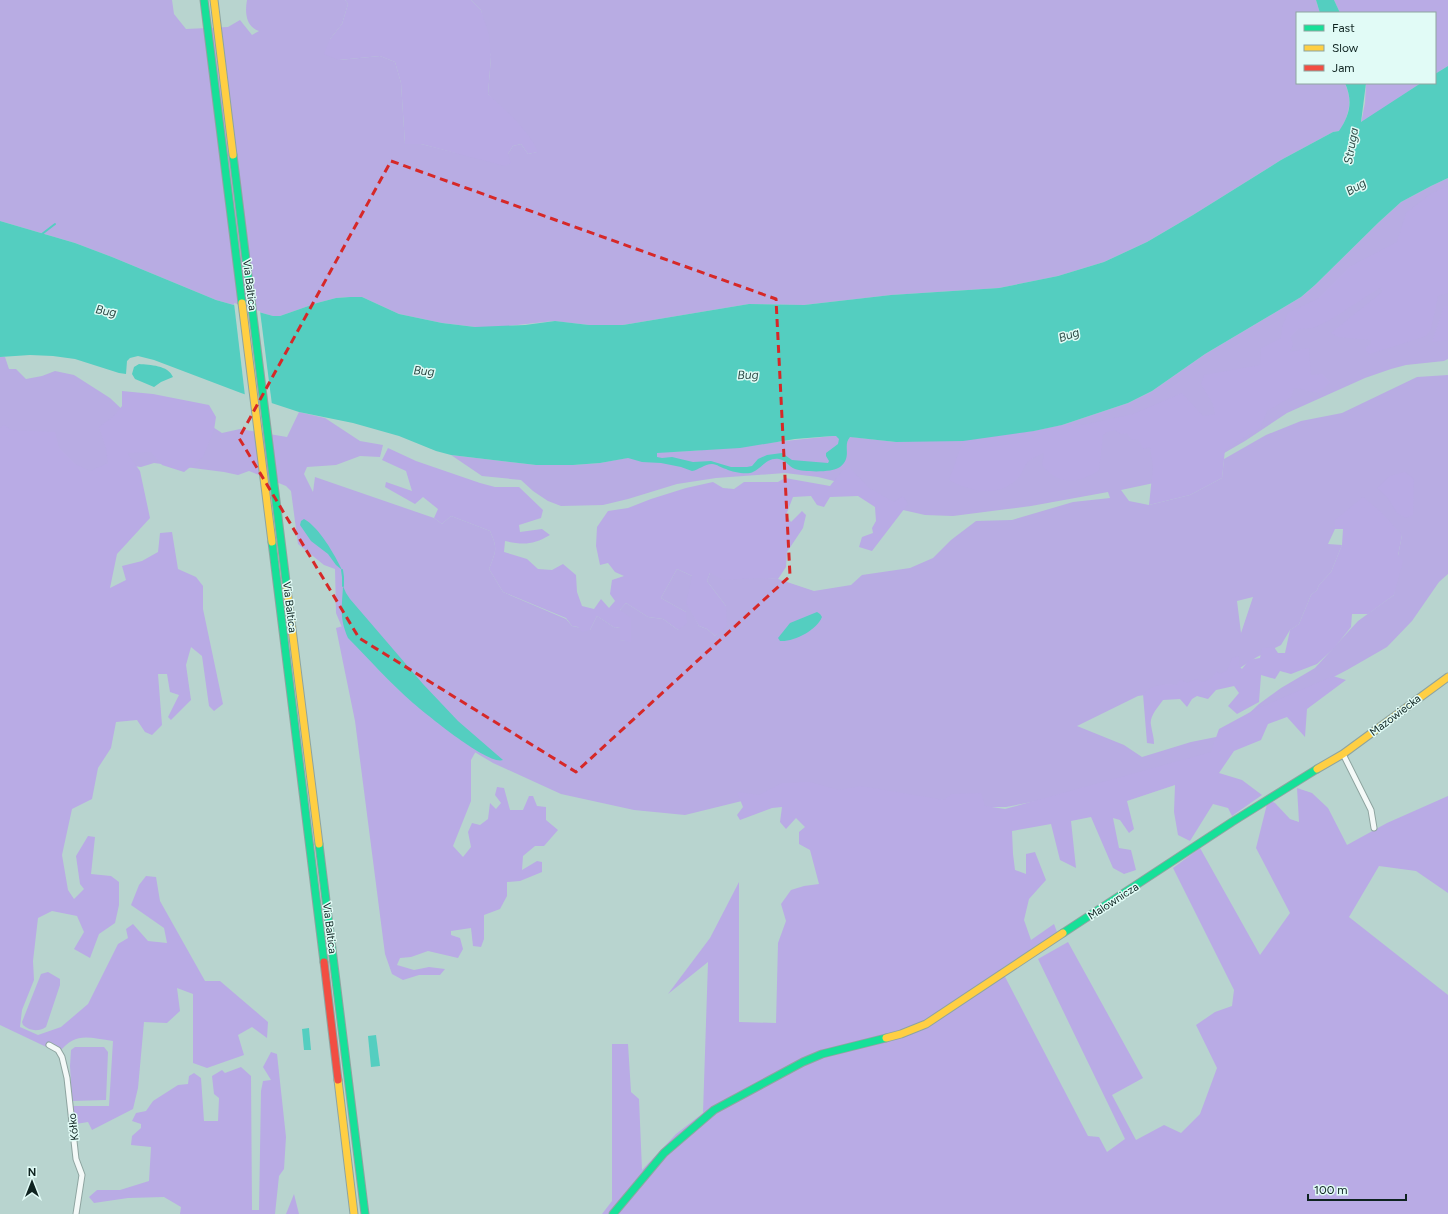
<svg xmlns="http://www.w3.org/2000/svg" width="1448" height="1214" viewBox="0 0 1448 1214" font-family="Figtree,sans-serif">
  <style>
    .green { fill: #b8ace3; fill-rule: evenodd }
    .forest { fill: #b9abe5 }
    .water { fill: #54cec0; fill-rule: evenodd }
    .pier { fill: #b8d4cf }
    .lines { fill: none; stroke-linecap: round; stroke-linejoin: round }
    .stream { stroke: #54cec0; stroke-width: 2 }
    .street-casing { stroke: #8ea4a0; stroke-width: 7 }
    .fast-casing { stroke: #8ea4a0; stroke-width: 9 }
    .slow-casing { stroke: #8ea4a0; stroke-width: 9 }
    .jam-casing { stroke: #8ea4a0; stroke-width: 9 }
    .street { stroke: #f4f9f8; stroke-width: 5 }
    .fast { stroke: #16e098; stroke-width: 7 }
    .slow { stroke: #ffcf43; stroke-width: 7 }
    .jam { stroke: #f24e42; stroke-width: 7 }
    .marked { fill: none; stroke: #d62828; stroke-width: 3; stroke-dasharray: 8 5; stroke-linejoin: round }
    .labels { text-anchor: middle; stroke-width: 3; stroke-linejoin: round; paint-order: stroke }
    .street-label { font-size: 11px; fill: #0e2320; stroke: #e1fbf6 }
    .water-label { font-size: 12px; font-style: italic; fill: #2d4c47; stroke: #e1fbf6 }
  </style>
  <rect width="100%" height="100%" fill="#b8d4cf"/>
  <g class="green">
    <path d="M 0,0 L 172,0 L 174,14 L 186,29 L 228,27 L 240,20 L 252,35 L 259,31 C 245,26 245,11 247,0 L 345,0 L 348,4 L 342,24 L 330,39 L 339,60 L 380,56 L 395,62 L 401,83 L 405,144 L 421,144 L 457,153 L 508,154 L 513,146 L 521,144 L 528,154 L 537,152 L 488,94 L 491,57 L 481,10 L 471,0 L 1316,0 L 1320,13 L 1297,13 L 1297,83 L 1345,83 C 1353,102 1349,114 1340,131 L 1333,132 L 1281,160 L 1193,215 L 1147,242 L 1104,262 L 1058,276 L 999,288 L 891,295 L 804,305 L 749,304 L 623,325 L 589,325 L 554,321 L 500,327 L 475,327 L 442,323 L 399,314 L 362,297 L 350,297 L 336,298 L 317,303 L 280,316 L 273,316 L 216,300 L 112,257 L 75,243 L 0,221 Z"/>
    <path d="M 1448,178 L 1448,359 L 1444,361 L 1406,365 L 1391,369 L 1365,378 L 1287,413 L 1245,441 L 1207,463 L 1154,483 L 1121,490 L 1129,501 L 1149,505 L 1190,495 L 1222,478 L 1224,459 L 1266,435 L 1301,421 L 1342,413 L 1417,377 L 1448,375 L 1448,574 L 1439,582 L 1412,621 L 1387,647 L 1347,670 L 1297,696 L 1222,749 L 1171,768 L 1053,798 L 1006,807 L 971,807 L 746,800 L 685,815 L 634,810 L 561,794 L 493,763 L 436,729 L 348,642 L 336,613 L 335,569 L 324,565 L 298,544 L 291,491 L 286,486 L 249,471 L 238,475 L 224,472 L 154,463 L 141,467 L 108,463 L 88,490 L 0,454 L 0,357 L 5,357 L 9,369 L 16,369 L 26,379 L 42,376 L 55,371 L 74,375 L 110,398 L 128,415 L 193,414 L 222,433 L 240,429 L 287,437 L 299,412 L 325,418 L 360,441 L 383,445 L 380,457 L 360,456 L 336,465 L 307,467 L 304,474 L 313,492 L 315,477 L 434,518 L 442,524 L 451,516 L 490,531 C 498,549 496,551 489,569 L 503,592 L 566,619 L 572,626 L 590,630 L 597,616 L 615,628 L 620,627 L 620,640 L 631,641 L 620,610 L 626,603 L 648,617 L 663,619 L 678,630 L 686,612 L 661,598 L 677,569 L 692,576 L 694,616 L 699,626 L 707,629 L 715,636 L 720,631 L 726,606 L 707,581 L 710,573 L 778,579 L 814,591 L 851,585 L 862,575 L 910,568 L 933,558 L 951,540 L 976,521 L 1012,520 L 1073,502 L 1110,498 L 1108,492 L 1031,506 L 953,516 L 925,515 L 903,510 L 842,483 L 818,477 L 785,473 L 716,478 L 677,484 L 628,499 L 603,505 L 561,506 L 548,501 L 533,491 L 521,480 L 482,476 L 451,455 L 536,465 L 573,465 L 600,463 L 657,452 L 693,451 L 832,436 L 844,436 L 895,442 L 1034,431 L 1062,425 L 1128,403 L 1152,391 L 1205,354 L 1301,297 L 1315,285 L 1379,222 L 1401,202 L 1431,186 ZM 1335,520 L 1402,535 L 1398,556 L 1394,595 L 1358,621 L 1315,668 L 1281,688 L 1259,704 L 1226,735 L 1191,742 L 1142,757 L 1124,745 L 1077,726 L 1138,696 L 1213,685 L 1257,657 L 1281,645 L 1290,630 L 1299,624 L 1311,595 L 1317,590 L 1319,585 L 1331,572 L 1342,545 L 1328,544 L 1335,529 ZM 1253,597 L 1241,633 L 1237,601 Z"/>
    <path d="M 48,972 L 60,979 L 60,985 L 46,1027 C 38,1032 30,1031 23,1025 L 22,1022 L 41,974 Z"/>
    <polygon points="75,1047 104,1047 108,1052 106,1100 72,1101 70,1066 71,1050"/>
  </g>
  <g class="forest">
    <path d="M 345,0 L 471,0 L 481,10 L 489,35 L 491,57 L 488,94 C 507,112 527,128 538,152 L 528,154 L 521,144 L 513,146 L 508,154 L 511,163 L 505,166 L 421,144 L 405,144 L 401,83 L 395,62 L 380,56 L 339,60 L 324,54 L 330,39 L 342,24 L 348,4 Z"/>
    <polygon points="1334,0 1448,0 1448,66 1435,74 1435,13 1340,13"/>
    <polygon points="1366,83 1421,83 1361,123 1365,103"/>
    <path d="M 1448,186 L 1448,293 L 1438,296 L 1431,329 L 1426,336 L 1370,354 L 1366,351 L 1366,347 L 1371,344 L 1371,340 L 1338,337 L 1331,333 L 1382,292 L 1381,287 L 1330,320 L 1313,328 L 1298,329 L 1290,337 L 1293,344 L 1290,352 L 1309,348 L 1311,375 L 1322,374 L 1330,382 L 1319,393 C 1310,392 1303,389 1294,388 L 1291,397 L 1267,411 L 1261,427 L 1225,450 L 1222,478 L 1190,495 L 1149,505 L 1153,467 L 1150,447 L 1143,449 L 1138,439 L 1132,440 L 1127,433 L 1121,434 L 1115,430 L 1107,432 L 1103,435 L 1099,470 C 1079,484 1058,486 1042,465 L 1044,453 C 1040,455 1034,457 1030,460 C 1024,464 1023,473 1018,478 C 1000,498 971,492 949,480 L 963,441 L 1034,431 L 1062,425 L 1087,424 L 1133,414 L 1182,393 L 1203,416 L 1215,414 L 1213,404 L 1201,384 L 1204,375 L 1260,365 L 1261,348 L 1281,338 L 1282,327 L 1288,313 L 1319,298 L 1351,266 L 1397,242 L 1406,213 L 1432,193 Z"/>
    <polygon points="1444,306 1448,306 1448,340 1432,342"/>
    <path d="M 122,391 L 153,394 L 209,405 L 216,417 L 214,430 L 203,457 L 184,472 L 162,465 L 151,452 L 127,453 L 140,471 L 150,518 L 117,554 L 110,588 L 126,580 L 122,566 L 142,561 L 158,552 L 160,533 L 172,532 L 178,569 L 196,577 L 203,586 L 203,609 L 223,704 L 214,711 L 209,706 L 202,656 L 191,647 L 186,665 L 191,700 L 171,720 L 168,717 L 179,695 L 170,692 L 167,674 L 158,674 L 162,725 L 152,735 L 145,732 L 137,720 L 116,722 L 111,748 L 98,768 L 92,799 L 72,809 L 62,855 L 68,890 L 74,899 L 84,889 L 80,884 L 76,856 L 88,836 L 95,837 L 91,874 L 111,876 L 119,882 L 119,905 L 115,923 L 99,934 L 90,958 L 74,949 L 84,932 L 77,916 L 52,911 L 38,918 L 33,961 L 34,980 L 22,1010 L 20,1027 L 38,1035 L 61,1027 L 88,1004 L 118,944 L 128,938 L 126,929 L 133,924 L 148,941 L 167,943 L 164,928 L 131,905 L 139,885 L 146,876 L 156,877 L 160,901 L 205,981 L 220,981 L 268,1022 L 267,1038 L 252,1027 L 238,1035 L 244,1055 L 207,1068 L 193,1063 L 193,994 L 177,988 L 180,1011 L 167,1023 L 144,1022 L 138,1088 L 133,1109 L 92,1130 L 88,1122 L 76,1124 L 72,1106 L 109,1106 L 113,1041 C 89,1038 75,1031 59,1053 L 0,1025 L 0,428 L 4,425 L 11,430 L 55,432 L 59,448 L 75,464 L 90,471 L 108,463 L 106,448 L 99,427 L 113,417 L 122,406 Z"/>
    <path d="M 388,448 L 416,461 L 480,483 L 495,487 L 519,487 L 543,510 L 541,518 L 519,525 L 520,532 L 542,529 L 550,535 C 533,545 523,545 505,541 L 504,552 L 527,559 L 538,569 L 552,570 L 563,564 L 576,575 L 577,592 L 582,606 L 594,609 L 601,599 L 609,608 L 615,601 L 610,594 L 612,580 L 624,576 L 615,572 L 608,563 L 600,565 L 596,546 L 597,527 L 608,511 L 628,508 L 651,499 L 686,488 L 713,482 L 723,488 L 734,489 L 744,482 L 778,482 L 785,478 L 830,486 L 842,471 L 849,467 L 869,488 L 894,502 L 903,496 L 908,504 L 872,551 L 859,547 L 862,537 L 873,533 L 872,528 L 876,521 L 875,507 L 858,496 L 830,497 L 824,507 L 817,505 L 811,496 L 793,497 L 786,515 L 791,522 L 802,511 L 806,515 L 803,528 L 787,552 L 786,567 L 778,579 L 758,578 L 724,580 L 710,573 L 707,581 L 726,606 L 727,626 L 715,636 L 707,629 L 699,626 L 686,603 L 692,576 L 677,569 L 661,598 L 686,612 L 687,623 L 678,630 L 663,619 L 648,617 L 626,603 L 620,610 L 631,618 L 631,642 L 620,640 L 620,627 L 615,628 L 597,616 L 590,630 L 582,632 L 578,627 L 572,626 L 566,618 L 503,592 L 489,569 C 496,551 498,549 490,531 L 451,516 L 442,524 L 434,518 L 438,509 L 423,497 L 415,504 L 385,487 L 386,482 L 412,491 L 406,471 L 382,460 Z"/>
    <polygon points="1405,472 1414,479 1413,515 1406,518 1397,513 1387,497 1377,488 1390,476"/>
    <path d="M 1363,497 L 1380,511 L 1402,535 L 1398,556 L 1403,561 L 1394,595 L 1368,614 L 1352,614 L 1351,627 L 1335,647 L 1317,664 L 1291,674 L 1280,671 L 1275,679 L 1261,675 L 1259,702 L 1237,714 L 1228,706 L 1239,693 L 1234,686 L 1216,690 L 1208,699 L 1197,696 L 1192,699 L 1187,707 L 1180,699 L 1163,700 C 1158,707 1149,717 1151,725 C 1152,732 1154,737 1154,744 L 1147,743 L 1143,694 C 1154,684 1163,684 1177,685 L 1180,679 L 1187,683 L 1197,679 L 1203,682 L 1212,678 L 1217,671 L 1219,674 L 1227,671 L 1232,658 L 1239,656 L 1239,666 L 1242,669 L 1249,660 L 1260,658 L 1262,648 L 1274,647 L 1278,653 L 1285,653 L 1290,630 L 1299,624 L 1311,595 L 1317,590 L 1319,585 L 1331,572 L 1342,545 L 1343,529 L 1335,529 L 1335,520 Z"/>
    <polygon points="343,626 348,638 413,703 476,751 471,760 471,801 453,846 463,857 471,847 468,832 472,823 480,825 488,819 490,803 496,809 501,803 495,795 497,787 504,788 510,810 523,810 529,796 533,796 537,806 546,807 546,820 558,830 544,846 535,846 523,856 522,870 537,861 542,862 542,872 520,881 507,882 507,896 500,909 484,915 484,939 481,947 473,946 471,928 451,931 451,935 460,938 463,949 458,958 428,951 411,957 400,958 397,965 414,970 429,967 445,969 440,975 419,975 403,980 392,974 385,954 355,721 336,628"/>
    <polygon points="1333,676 1346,680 1307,709 1305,737 1287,717 1268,724 1261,740 1234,751 1219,773 1242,780 1262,795 1232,816 1228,808 1213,804 1190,841 1178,835 1174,812 1175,785 1127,801 1134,829 1129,833 1120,820 1113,818 1119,848 1131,850 1136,870 1124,874 1113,868 1091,817 1071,821 1076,868 1060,860 1051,824 1012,831 1013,854 1015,870 1026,874 1026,854 1035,852 1046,880 1029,899 1024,920 1031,940 1054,924 1057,932 1001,969 1088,1136 1099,1137 1107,1152 1125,1139 1038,959 1068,942 1143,1078 1112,1095 1136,1140 1164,1125 1181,1133 1200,1114 1217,1068 1196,1025 1215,1012 1232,1006 1234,990 1173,868 1200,848 1260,955 1290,913 1256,848 1268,800 1275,803 1290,819 1299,822 1297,788 1312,793 1328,808 1347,845 1387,823 1448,796 1448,893 1416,871 1379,866 1349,917 1448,995 1448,1214 602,1214 612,1201 612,1044 628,1044 631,1092 639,1099 642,1170 676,1134 703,1113 708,962 668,994 710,938 739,882 739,1022 776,1023 778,943 786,921 781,904 791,890 804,886 819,884 810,850 799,844 799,832 805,827 796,818 786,829 780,822 782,807 772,808 740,820 737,815 743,807 737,792 759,795 782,783 810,782 839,790 861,786 944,800 952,794 981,793 985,806 1005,809 1211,752 1219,729 1256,709"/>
    <polygon points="271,1052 277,1054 286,1137 284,1169 279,1176 275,1214 180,1214 181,1207 164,1197 128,1198 94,1203 89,1197 97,1190 120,1190 149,1181 151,1147 131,1145 132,1136 141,1128 141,1124 132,1121 136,1113 146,1111 153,1101 178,1085 188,1084 189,1076 194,1073 201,1078 204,1121 218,1121 219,1098 214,1094 212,1076 222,1070 225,1073 241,1067 251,1076 252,1210 259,1210 261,1091 263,1081 271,1080 263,1067"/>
    <polygon points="294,1194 299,1214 286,1214"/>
  </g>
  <g class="water">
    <polygon points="1316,0 1334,0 1340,13 1320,13"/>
    <path d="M 1448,66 L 1448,178 L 1431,186 L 1401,202 L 1379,222 L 1315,285 L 1301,297 L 1205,354 L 1152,391 L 1128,403 L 1062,425 L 1034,431 L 963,441 L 896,442 L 850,437 C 842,446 853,457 840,467 C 832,473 804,472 795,469 C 789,467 786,460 779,459 C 766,457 761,470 750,473 C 743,474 732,472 726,469 C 721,468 717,464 712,464 C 704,464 699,470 692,471 L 681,467 L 661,463 L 642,462 L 628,458 L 600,463 L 573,465 L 536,465 L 451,455 L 436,451 L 399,436 L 353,423 L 299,412 L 241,393 L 154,360 L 138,356 L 130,358 L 127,361 L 126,374 L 119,373 L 75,359 L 53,356 L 30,355 L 0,357 L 0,221 L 75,243 L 112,257 L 216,300 L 273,316 L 280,316 L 317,303 L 336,298 L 350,297 L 362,297 L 399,314 L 442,323 L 475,327 L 525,325 L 555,321 L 589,325 L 623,325 L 749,304 L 804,305 L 891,295 L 999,288 L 1058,276 L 1104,262 L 1147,242 L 1193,215 L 1281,160 L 1333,132 L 1339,131 C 1350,115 1353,101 1345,83 L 1366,83 L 1361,122 L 1421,83 L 1435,83 L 1435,74 ZM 832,436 L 836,436 L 839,439 L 838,444 L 826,453 L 826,456 L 829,461 L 828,463 L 792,460 L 782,453 L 767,455 L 758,459 L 752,466 L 747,467 L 731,467 L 711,461 L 693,462 L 672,457 L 662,458 L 657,457 L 657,453 L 740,448 L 795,439 Z"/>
    <path d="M 139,364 C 150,365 168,365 173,377 L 161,382 L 154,387 L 135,379 L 132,374 L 134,367 Z"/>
    <path d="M 304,519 C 319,527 335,555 342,570 L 336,565 L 328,554 L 311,541 L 300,525 L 301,521 Z"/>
    <path d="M 343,586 L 346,593 L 350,599 L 423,684 L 458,721 L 503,760 C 489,766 426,714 413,703 C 390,683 369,659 348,638 C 339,618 342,607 343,586 Z"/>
    <path d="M 817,612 L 820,614 L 822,617 C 817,630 794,642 780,641 L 778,638 L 790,623 Z"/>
    <polygon points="309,1028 311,1050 304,1050 302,1029"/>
    <polygon points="376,1035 380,1066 371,1067 368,1036"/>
  </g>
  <polygon class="pier" points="234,303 260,311 272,405 245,396"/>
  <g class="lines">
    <g class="stream">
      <polyline points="42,234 55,224"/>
      <polyline points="342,570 343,577 343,586"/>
    </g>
    <g class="street-casing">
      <g id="street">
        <polyline points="1343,754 1371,810 1374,828"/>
        <polyline points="49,1045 58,1050 62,1057 67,1078 76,1159 82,1175 76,1214"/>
      </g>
    </g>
    <g class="fast-casing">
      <g id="fast">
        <polyline points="204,0 242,303"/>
        <polyline points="233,155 287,589"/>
        <polyline points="272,542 324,962"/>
        <polyline points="319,844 365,1214"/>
        <polyline points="1063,933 1232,822 1317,769"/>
        <polyline points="613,1214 664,1153 714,1110 803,1062 822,1054 886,1038"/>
      </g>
    </g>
    <g class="slow-casing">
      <g id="slow">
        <polyline points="214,0 233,155"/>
        <polyline points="242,303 272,542"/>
        <polyline points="287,589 319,844"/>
        <polyline points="1317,769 1343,754 1448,677"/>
        <polyline points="886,1038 901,1034 926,1024 1063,933"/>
        <polyline points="338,1080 354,1214"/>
      </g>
    </g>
    <g class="jam-casing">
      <polyline id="jam" points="324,962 338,1080"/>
    </g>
    <use href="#street" class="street"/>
    <use href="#fast" class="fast"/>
    <use href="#slow" class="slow"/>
    <use href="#jam" class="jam"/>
  </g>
  <path class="marked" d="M 391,161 L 776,299 L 790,576 L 576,772 L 359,638 L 239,438 Z"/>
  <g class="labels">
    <g class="street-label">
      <text transform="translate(250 285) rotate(83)" y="4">Via Baltica</text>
      <text transform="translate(290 607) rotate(83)" y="4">Via Baltica</text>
      <text transform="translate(1395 715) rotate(-37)" y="4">Mazowiecka</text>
      <text transform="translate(1113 901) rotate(-33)" y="4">Malownicza</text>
      <text transform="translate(330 928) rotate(83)" y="4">Via Baltica</text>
      <text transform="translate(73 1127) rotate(-96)" y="4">Kółko</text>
    </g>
    <g class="water-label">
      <text transform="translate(1351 146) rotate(-80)" y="4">Struga</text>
      <text transform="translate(1356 187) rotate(-31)" y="4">Bug</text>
      <text transform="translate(106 311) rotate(10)" y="4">Bug</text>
      <text transform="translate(1069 335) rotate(-19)" y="4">Bug</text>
      <text transform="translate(424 371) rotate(4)" y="4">Bug</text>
      <text transform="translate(748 375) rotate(-2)" y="4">Bug</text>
    </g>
  </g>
  <rect x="1296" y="12" width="140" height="72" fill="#e1fbf6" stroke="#8da5a0"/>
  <rect x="1304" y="25" width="20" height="6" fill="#16e098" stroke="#8da5a0"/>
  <text x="1332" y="32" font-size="12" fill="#0e2320">Fast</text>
  <rect x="1304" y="45" width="20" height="6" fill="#ffcf43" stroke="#8da5a0"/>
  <text x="1332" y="52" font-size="12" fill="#0e2320">Slow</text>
  <rect x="1304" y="65" width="20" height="6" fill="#f24e42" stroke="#8da5a0"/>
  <text x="1332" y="72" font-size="12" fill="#0e2320">Jam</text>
  <g transform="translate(32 1182)" stroke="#e1fbf6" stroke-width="3" paint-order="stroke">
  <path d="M0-3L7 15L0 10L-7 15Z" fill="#0e2320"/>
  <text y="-6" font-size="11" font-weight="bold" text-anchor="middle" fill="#0e2320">N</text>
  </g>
  <path d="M1308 1194v6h98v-6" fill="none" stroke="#0e2320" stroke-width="2"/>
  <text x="1314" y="1194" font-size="12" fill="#0e2320" stroke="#e1fbf6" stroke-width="3" paint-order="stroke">100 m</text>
</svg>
